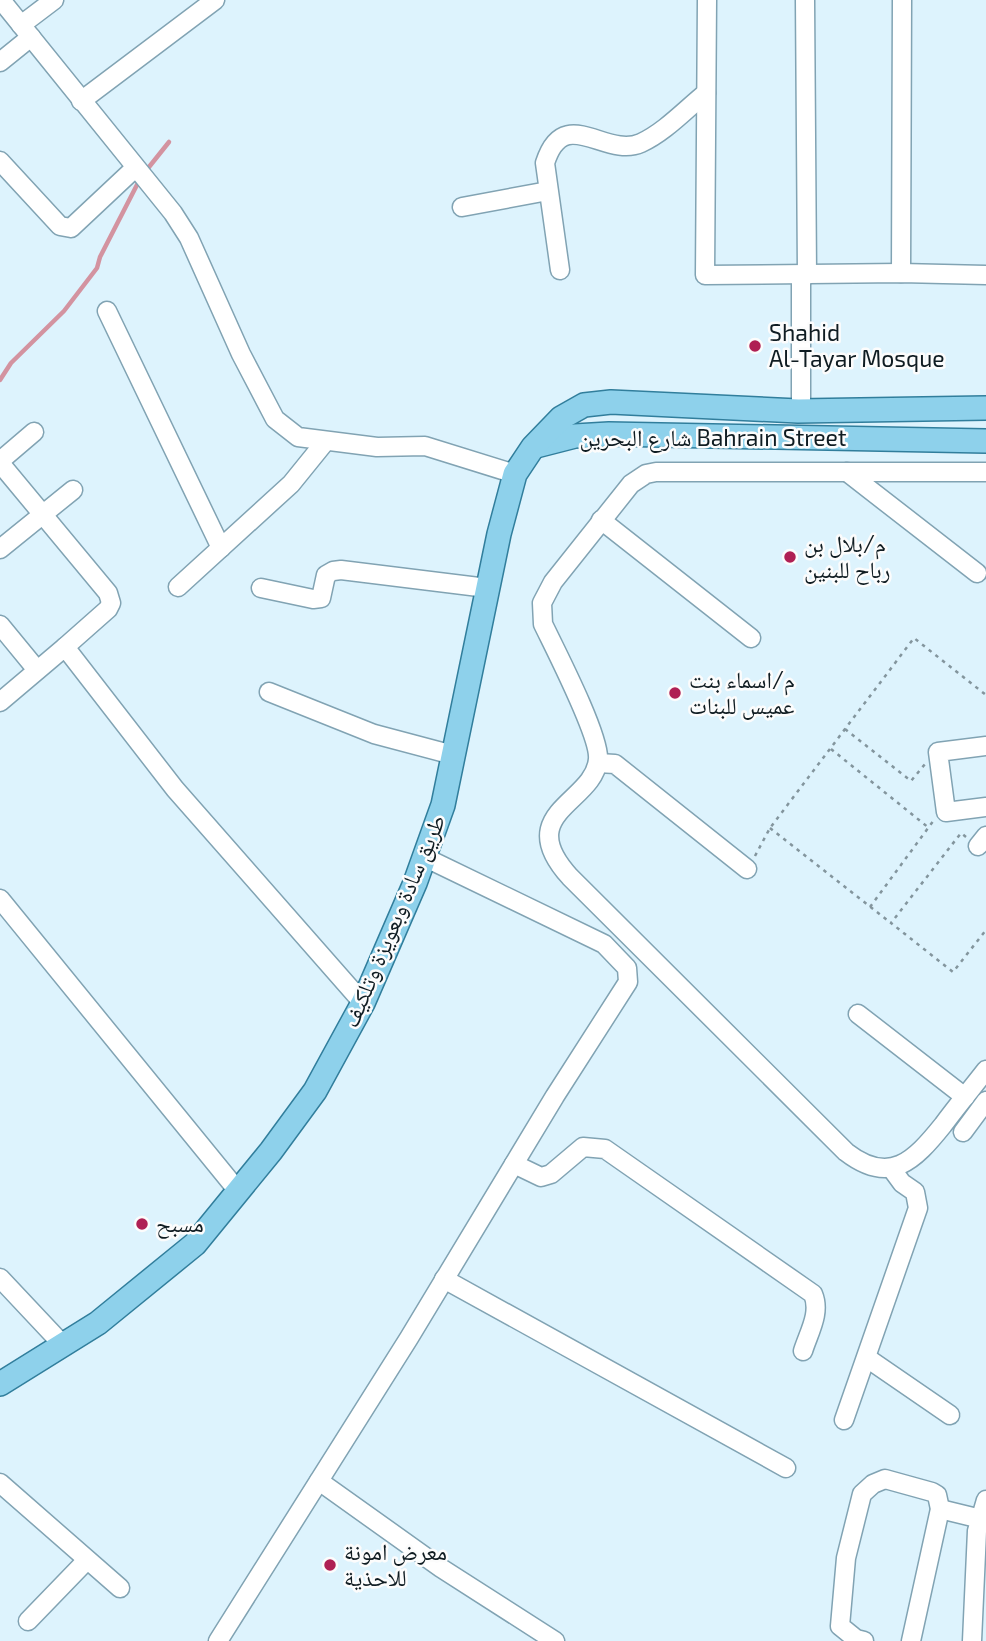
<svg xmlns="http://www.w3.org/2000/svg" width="986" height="1641" viewBox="0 0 986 1641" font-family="'Exo 2','Noto Naskh Arabic',sans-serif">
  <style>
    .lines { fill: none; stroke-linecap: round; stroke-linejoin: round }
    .stream { stroke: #d393a0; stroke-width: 4.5 }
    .minor-casing { stroke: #81a3b3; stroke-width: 21 }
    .major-casing { stroke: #317e9c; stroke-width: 26 }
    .path { stroke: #83959d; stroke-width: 2.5; stroke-dasharray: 3.5 5; stroke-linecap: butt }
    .minor { stroke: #fff; stroke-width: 18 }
    .major { stroke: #8ed1eb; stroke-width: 23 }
    .poi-dot { fill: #af2054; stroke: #fcfcfc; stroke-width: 2.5 }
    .labels { text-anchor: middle; stroke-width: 5; stroke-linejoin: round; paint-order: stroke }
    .poi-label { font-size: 23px; fill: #0f1c22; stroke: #fcfcfc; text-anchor: start }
    .street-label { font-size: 23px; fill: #0f1c22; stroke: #fcfcfc }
  </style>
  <rect width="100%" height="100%" fill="#ddf3fd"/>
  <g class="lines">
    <g class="stream">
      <polyline points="145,172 169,142"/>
      <polyline points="0,380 11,363 64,311 97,268 100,257 140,179"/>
    </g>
    <g class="minor-casing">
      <g id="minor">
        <polyline points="1,0 173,213 189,238 241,354 275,419 298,437 377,447 425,446 515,474"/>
        <polyline points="707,0 705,275 901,273 986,275"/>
        <polyline points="805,0 807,275"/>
        <polyline points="21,25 54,0"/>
        <polyline points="0,62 31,37"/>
        <polyline points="81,101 215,0"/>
        <polyline points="0,161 60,226 71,228 135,168"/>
        <polyline points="462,207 548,191"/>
        <path d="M 560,270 L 545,163 C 564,103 605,159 641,143 C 665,132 686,109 706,93"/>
        <polyline points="901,273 902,0"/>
        <polyline points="107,311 221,548"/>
        <polyline points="798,411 801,401 801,275"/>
        <polyline points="0,461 34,432"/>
        <polyline points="0,463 108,593 111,603 108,609 65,647"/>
        <polyline points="847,472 977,573"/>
        <path d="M 986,472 L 656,472 L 646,474 L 631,484 L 553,582 L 542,603 L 543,624 C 555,649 600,736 598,759 C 595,803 511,812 570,877 L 846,1152 C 890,1186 914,1161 943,1125 C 957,1106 972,1088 986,1070"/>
        <polyline points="601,520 751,638"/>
        <polyline points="0,549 73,490"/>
        <polyline points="178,587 291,484 325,442"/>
        <polyline points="261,588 313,599 321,598 326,575 333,571 341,570 487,588"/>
        <polyline points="0,625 37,670"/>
        <polyline points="269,692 374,734 453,755"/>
        <polyline points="0,702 65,647 175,789 363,1003"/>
        <polyline points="986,746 938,752 946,812 986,807"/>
        <polyline points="598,763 615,764 747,869"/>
        <polyline points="978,846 986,836"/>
        <polyline points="0,899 238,1191"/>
        <polyline points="858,1014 965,1097"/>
        <polyline points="963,1132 986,1101"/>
        <path d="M 514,1164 L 541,1177 L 551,1174 L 583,1147 L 605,1149 L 813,1294 C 821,1313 809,1332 803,1351"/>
        <polyline points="0,1278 63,1345"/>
        <polyline points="444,1279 786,1468"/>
        <polyline points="867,1358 950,1415"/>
        <polyline points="844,1420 918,1208 915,1192 902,1183 891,1168"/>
        <polyline points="319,1481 441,1568 555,1641"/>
        <polyline points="0,1483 120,1588"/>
        <polyline points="940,1509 981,1519"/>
        <polyline points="28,1621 87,1560"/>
        <polyline points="218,1641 409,1338 555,1096 628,982 627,968 604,944 424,857"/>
        <polyline points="864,1641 856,1639 840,1626 846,1558 862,1494 873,1484 885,1479 932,1492 937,1495 940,1509 911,1641"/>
        <polyline points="972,1641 977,1531 986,1500"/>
      </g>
    </g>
    <g class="major-casing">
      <g id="major">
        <polyline points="536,446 575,436 609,434 986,441"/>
        <polyline points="0,1384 98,1323 195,1244 271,1151 315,1091 363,1003 415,883 443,805 499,534 515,474 533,447 561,418 584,405 611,402 798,411 986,408"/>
      </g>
    </g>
    <g class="path">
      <polyline points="845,729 911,781 925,764"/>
      <polyline points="831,749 929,828"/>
      <polyline points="770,828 891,923"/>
      <polyline points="966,837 961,833 891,923 953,972 986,930"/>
      <polyline points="755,856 770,828 914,638 986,695"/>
      <polyline points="870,907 934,820"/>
    </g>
    <use href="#minor" class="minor"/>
    <use href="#major" class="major"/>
  </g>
  <g class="poi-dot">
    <circle cx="755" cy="346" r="7"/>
    <circle cx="790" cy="557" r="7"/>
    <circle cx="675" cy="693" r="7"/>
    <circle cx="142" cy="1224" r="7"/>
    <circle cx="330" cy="1565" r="7"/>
  </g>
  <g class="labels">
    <g class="poi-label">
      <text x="769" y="341">Shahid<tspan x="769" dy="26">Al-Tayar Mosque</tspan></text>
      <text x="804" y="552">م/بلال بن<tspan x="804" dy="26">رباح للبنين</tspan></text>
      <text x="689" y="688">م/اسماء بنت<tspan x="689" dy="26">عميس للبنات</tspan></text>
      <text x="156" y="1232">مسبح</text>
      <text x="344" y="1560">معرض امونة<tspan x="344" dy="26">للاحذية</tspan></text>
    </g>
    <g class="street-label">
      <text x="713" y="446">شارع البحرين Bahrain Street</text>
      <text transform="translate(394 921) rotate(-67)" y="8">طريق سادة وبعويزة وتلكيف</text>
    </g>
  </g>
</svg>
